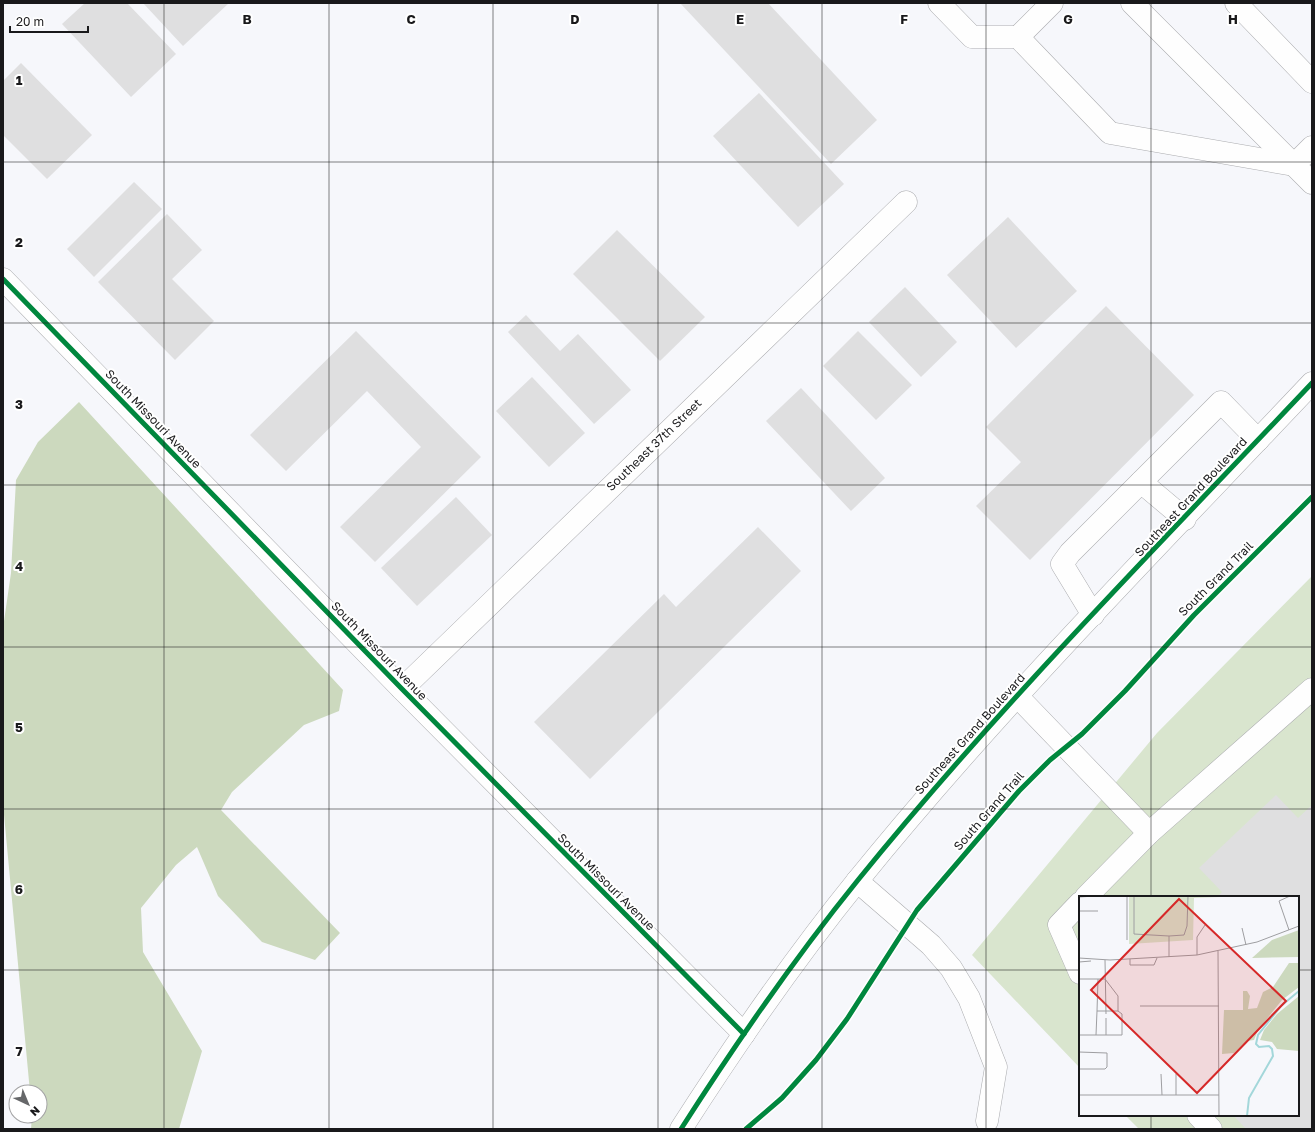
<svg xmlns="http://www.w3.org/2000/svg" width="1315" height="1132" viewBox="0 0 1315 1132" font-family="'Golos Text',sans-serif">
  <style>
    .green { fill: #d9e5ce }
    .forest { fill: #ccd9be }
    .building { fill: #dfdfe0 }
    .lines { fill: none; stroke-linecap: round; stroke-linejoin: round }
    .minor-casing { stroke: #abacaf; stroke-width: 23 }
    .minor { stroke: #fefefe; stroke-width: 22 }
    .cycleway-casing { stroke: #fff; stroke-width: 8 }
    .cycleway { stroke: #00873e; stroke-width: 5 }
    .grid { fill: none; stroke: #19191b; stroke-width: 1; stroke-opacity: 0.55 }
    .labels { text-anchor: middle; stroke-width: 4; stroke-linejoin: round; paint-order: stroke }
    .street-label { font-size: 12px; fill: #19191b; stroke: #fff }
    .inset-river { fill: none; stroke: #a3d7da; stroke-width: 2 }
    .inset-road { fill: none; stroke: #9e9ea1; stroke-width: 1 }
    .view { fill: #d62828; fill-opacity: 0.15; stroke: #d62828; stroke-width: 2 }
    .inset-edge { fill: none; stroke: #19191b; stroke-width: 2 }
    .grid-label { font-size: 13px; text-anchor: middle; font-weight: bold; fill: #19191b; stroke: #fff; stroke-width: 4; stroke-linejoin: round; paint-order: stroke }
  </style>
  <rect width="100%" height="100%" fill="#f6f7fb"/>
  <polygon class="green" points="1312,576 1312,1129 1139,1129 1125,1115 1298,1115 1298,897 1080,897 1080,1068 972,955 1157,733"/>
  <polygon class="forest" points="79,402 343,690 339,711 304,725 232,792 221,810 340,933 315,960 262,942 218,896 197,847 176,865 141,908 143,952 202,1051 179,1129 31,1129 32,1116 40,1116 40,1092 30,1092 3,804 3,628 11,573 16,480 38,442"/>
  <g class="building">
    <polygon points="85,3 127,3 176,54 131,97 62,24"/>
    <polygon points="143,3 229,3 183,46"/>
    <polygon points="680,3 768,3 877,120 831,164"/>
    <polygon points="21,63 92,135 47,179 3,135 3,81"/>
    <polygon points="759,93 844,184 798,227 713,136"/>
    <polygon points="134,182 162,209 94,277 67,249"/>
    <polygon points="167,214 202,250 172,279 214,321 175,360 98,282"/>
    <polygon points="1008,217 1077,291 1016,348 947,275"/>
    <polygon points="617,230 705,317 660,361 573,274"/>
    <polygon points="905,287 957,342 921,377 869,322"/>
    <polygon points="1106,306 1194,395 1030,560 976,506 1021,462 986,427"/>
    <polygon points="526,315 560,351 578,334 631,390 594,424 508,332"/>
    <polygon points="356,331 481,457 375,562 340,527 421,447 367,391 286,471 250,435"/>
    <polygon points="858,331 912,385 876,420 823,366"/>
    <polygon points="532,377 585,433 549,467 496,411"/>
    <polygon points="801,388 885,478 851,511 766,421"/>
    <polygon points="456,497 492,535 417,606 381,568"/>
    <polygon points="758,527 801,571 590,779 534,722 664,594 676,607"/>
    <polygon points="1276,795 1298,818 1312,805 1312,1129 1246,1129 1233,1115 1298,1115 1298,897 1217,897 1222,892 1199,868"/>
  </g>
  <g class="lines">
    <g class="minor-casing">
      <g id="minor">
        <polyline points="939,3 972,37 1018,37"/>
        <polyline points="1052,3 1018,37 1110,133 1294,165"/>
        <polyline points="1132,3 1312,183"/>
        <polyline points="1236,3 1312,82"/>
        <polyline points="1294,165 1312,147"/>
        <polyline points="3,279 402,689 744,1034"/>
        <polyline points="1141,482 1185,519"/>
        <polyline points="1093,615 1062,564 1070,553 1221,402 1258,440"/>
        <polyline points="402,689 906,202"/>
        <polyline points="1017,696 1149,833"/>
        <polyline points="857,881 931,945 951,968 969,998 996,1067 987,1121"/>
        <polyline points="1086,897 1149,833 1312,689"/>
        <polyline points="1080,903 1059,925 1080,973"/>
        <polyline points="1198,1115 1211,1129"/>
        <path d="M 681,1129 C 736,1043 794,959 858,880 C 999,706 1158,546 1312,383"/>
      </g>
    </g>
    <use href="#minor" class="minor"/>
    <g class="cycleway-casing">
      <g id="cycleway">
        <polyline points="3,279 402,689 744,1034"/>
        <path d="M 681,1129 C 736,1043 794,959 858,880 C 999,706 1158,546 1312,383"/>
        <polyline points="746,1129 782,1098 816,1060 847,1019 917,910 1019,791 1050,760 1082,734 1125,691 1194,615 1312,497"/>
      </g>
    </g>
    <use href="#cycleway" class="cycleway"/>
  </g>
  <path class="grid" d="M 164,3 L 164,1129M 329,3 L 329,1129M 493,3 L 493,1129M 658,3 L 658,1129M 822,3 L 822,1129M 986,3 L 986,1129M 1151,3 L 1151,897M 3,162 L 1312,162M 3,323 L 1312,323M 3,485 L 1312,485M 3,647 L 1312,647M 3,809 L 1312,809M 3,970 L 1080,970M 1298,970 L 1312,970M 1151,1115 L 1151,1129"/>
  <g class="labels">
    <g class="street-label">
      <text transform="translate(153 419) rotate(46)" y="4">South Missouri Avenue</text>
      <text transform="translate(654 445) rotate(-44)" y="4">Southeast 37th Street</text>
      <text transform="translate(1191 497) rotate(-47)" y="4">Southeast Grand Boulevard</text>
      <text transform="translate(1216 579) rotate(-45)" y="4">South Grand Trail</text>
      <text transform="translate(379 651) rotate(46)" y="4">South Missouri Avenue</text>
      <text transform="translate(970 734) rotate(-48)" y="4">Southeast Grand Boulevard</text>
      <text transform="translate(989 811) rotate(-49)" y="4">South Grand Trail</text>
      <text transform="translate(606 882) rotate(45)" y="4">South Missouri Avenue</text>
    </g>
  </g>
  <g transform="translate(1079 896)">
    <rect width="220" height="220" fill="#f6f7fb"/>
    <path d="M 50,0 L 169,0 L 115,2 L 114,44 L 50,48 Z" fill="#d9e5ce"/>
    <path d="M 220,34 L 220,61 L 173,62 L 193,44 ZM 210,67 L 220,67 L 220,91 L 203,104 L 179,134 L 175,144 L 168,145 L 155,157 L 143,158 L 145,114 L 164,114 L 164,95 L 168,95 L 171,100 L 169,113 L 178,112 L 184,96 L 194,91 ZM 220,100 L 220,155 L 198,153 L 193,146 L 181,144 L 185,134 L 198,118 Z" fill="#ccd9be"/>
    <path class="inset-river" d="M 168,220 L 170,202 L 194,160 L 193,153 L 190,150 L 180,151 L 177,148 L 179,139 L 202,110 L 220,95"/>
    <path class="inset-road" d="M 48,0 L 48,44M 55,0 L 55,38 L 90,40 L 105,39 L 108,30 L 109,0M 0,1 L 16,0M 0,11 L 0,15 L 19,15M 163,32 L 167,49M 210,34 L 200,5 L 211,0M 90,40 L 90,61M 139,55 L 140,220M 118,59 L 118,41 L 126,29M 0,62 L 31,64 L 118,59 L 178,46 L 220,30M 51,63 L 51,69 L 75,69 L 78,62M 26,64 L 27,118M 0,66 L 12,65M 0,83 L 26,83M 19,83 L 18,115 L 39,115 L 39,100 L 26,83M 0,84 L 0,66M 61,110 L 140,110M 27,122 L 27,139M 0,139 L 43,139 L 43,118 L 39,115M 17,139 L 18,115M 0,156 L 28,157 L 28,171 L 26,173 L 0,173M 82,178 L 83,199M 97,178 L 97,199M 0,199 L 140,199"/>
    <path class="view" d="M 100,3 L 207,105 L 118,197 L 12,94 Z"/>
    <rect width="220" height="220" class="inset-edge"/>
  </g>
  <g class="grid-label">
    <text x="247" y="24">B</text>
    <text x="411" y="24">C</text>
    <text x="575" y="24">D</text>
    <text x="740" y="24">E</text>
    <text x="904" y="24">F</text>
    <text x="1068" y="24">G</text>
    <text x="1233" y="24">H</text>
    <text x="19" y="85">1</text>
    <text x="19" y="247">2</text>
    <text x="19" y="409">3</text>
    <text x="19" y="571">4</text>
    <text x="19" y="732">5</text>
    <text x="19" y="894">6</text>
    <text x="19" y="1056">7</text>
  </g>
  <rect width="1315" height="1132" fill="none" stroke="#19191b" stroke-width="8"/>
  <g transform="translate(28 1104) rotate(136)"><circle r="19" fill="#ffffff" stroke="#a3a3a4"/>
  <path d="M0-3L7 15L0 10L-7 15Z" fill="#666769"/>
  <text y="-6" font-size="11" font-weight="bold" text-anchor="middle" fill="#19191b">N</text>
  </g>
  <path d="M10 26v6h78v-6" fill="none" stroke="#19191b" stroke-width="2"/>
  <text x="16" y="26" font-size="12" fill="#19191b" stroke="#ffffff" stroke-width="3" paint-order="stroke">20 m</text>
</svg>
